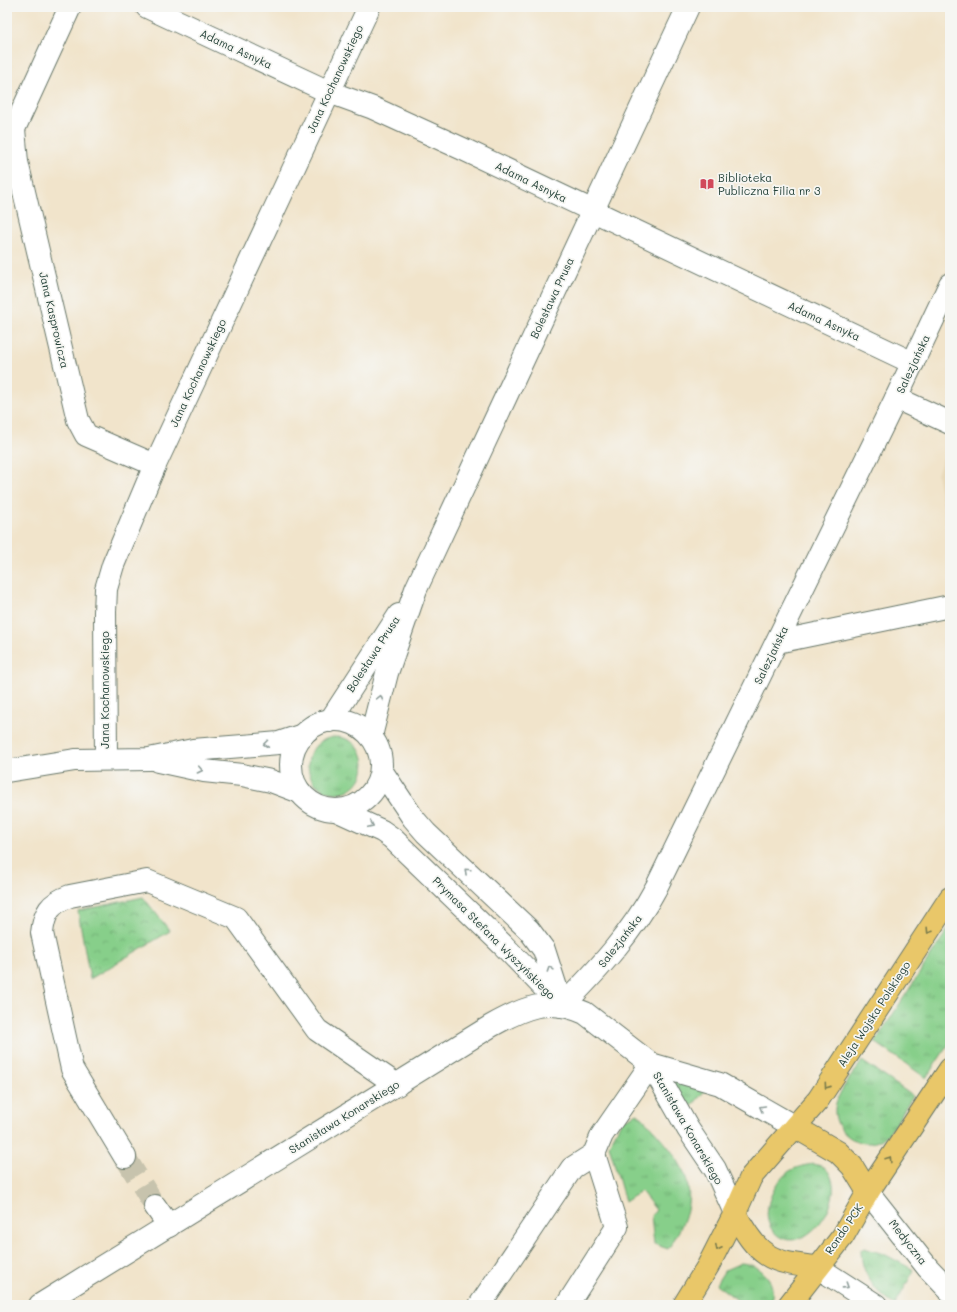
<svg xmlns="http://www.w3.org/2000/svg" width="957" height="1312" viewBox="0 0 957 1312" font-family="Mali,sans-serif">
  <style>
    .built { fill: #e8d9ba }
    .grass { fill: url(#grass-tufts); stroke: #53865f }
    .park { fill: url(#park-crowns); stroke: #53865f }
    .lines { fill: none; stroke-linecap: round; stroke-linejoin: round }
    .minor-tunnel { stroke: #c7c3ad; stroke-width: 22; stroke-dasharray: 22 11; stroke-linecap: butt }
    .minor-casing { stroke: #687769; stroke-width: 24 }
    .major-casing { stroke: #687769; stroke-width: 24 }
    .minor { stroke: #fff; stroke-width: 22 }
    .major { stroke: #e9c769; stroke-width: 22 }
    .oneway { stroke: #8f9e9a }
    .oneway2 { stroke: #7a7b4c }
    .labels { text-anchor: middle; stroke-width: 3.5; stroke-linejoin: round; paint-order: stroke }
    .street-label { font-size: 11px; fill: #1f3d34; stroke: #f6f6f2 }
    .poi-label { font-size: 11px; fill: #1f3d34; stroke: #f6f6f2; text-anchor: start }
  </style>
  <defs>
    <pattern id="grass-tufts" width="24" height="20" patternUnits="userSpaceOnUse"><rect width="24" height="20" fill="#87cf8a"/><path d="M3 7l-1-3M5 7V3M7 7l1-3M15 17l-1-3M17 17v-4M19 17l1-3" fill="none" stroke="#6ea972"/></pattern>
    <pattern id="park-crowns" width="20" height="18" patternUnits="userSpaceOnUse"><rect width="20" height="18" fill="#87cf8a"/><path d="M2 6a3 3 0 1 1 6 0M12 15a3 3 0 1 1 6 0" fill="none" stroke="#6ea972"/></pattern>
  </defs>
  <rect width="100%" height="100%" fill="#f6f6f2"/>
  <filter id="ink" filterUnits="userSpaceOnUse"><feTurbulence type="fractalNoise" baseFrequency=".025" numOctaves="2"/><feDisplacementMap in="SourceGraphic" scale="8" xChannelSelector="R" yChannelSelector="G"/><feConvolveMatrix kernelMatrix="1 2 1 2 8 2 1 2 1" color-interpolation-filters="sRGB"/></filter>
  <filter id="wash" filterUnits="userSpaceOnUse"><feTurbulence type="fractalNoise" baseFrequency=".012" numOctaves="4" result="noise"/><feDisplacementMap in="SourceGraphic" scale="16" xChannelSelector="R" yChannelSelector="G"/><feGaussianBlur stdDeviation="0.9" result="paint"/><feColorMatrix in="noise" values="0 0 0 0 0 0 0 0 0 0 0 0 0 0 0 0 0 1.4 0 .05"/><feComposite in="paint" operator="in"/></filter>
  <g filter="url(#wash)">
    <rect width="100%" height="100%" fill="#f1e4cb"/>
    <polygon class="built" points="950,442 950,541 937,474"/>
    <g class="grass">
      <circle cx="336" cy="765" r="28"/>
      <polygon points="950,926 950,1042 926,1078 875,1042"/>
      <path d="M 862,1061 L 913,1096 C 904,1108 897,1124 887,1135 C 867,1155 833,1135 835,1109 C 836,1093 853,1075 862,1061 Z"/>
      <polygon points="665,1076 706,1089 692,1106 669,1086"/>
      <path d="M 638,1113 C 682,1160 710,1188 668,1249 L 654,1244 L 651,1216 L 656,1210 L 641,1191 L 625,1202 L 609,1145 L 622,1120 Z"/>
      <path d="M 814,1164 C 817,1165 822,1166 825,1168 C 830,1172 832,1179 833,1184 C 837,1215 797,1259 773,1231 C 759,1214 773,1184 788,1172 C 796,1167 805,1165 814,1164 Z"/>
      <path d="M 864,1248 L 884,1254 L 914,1270 L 895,1305 C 875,1293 861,1273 861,1250 Z"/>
      <path d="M 741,1263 C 762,1264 780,1284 769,1305 L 744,1305 L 716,1284 L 725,1270 Z"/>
    </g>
    <polygon class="park" points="143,897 170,931 90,979 78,911"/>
  </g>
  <g filter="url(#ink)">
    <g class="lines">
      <polyline class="minor-tunnel" points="125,1157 155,1206"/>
      <g class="minor-casing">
        <g id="minor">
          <polyline points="70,7 14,129 17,162 78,420 86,435 155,465"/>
          <polyline points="147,7 329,92 373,108 465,150 913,363"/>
          <polyline points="896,398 950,423"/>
          <polyline points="777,642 950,606"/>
          <circle cx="336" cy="765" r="45"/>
          <polyline points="330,721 399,615"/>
          <polyline points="371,736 387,673 416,589 688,7"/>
          <polyline points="106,758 105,612 106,589 113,565 155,465 369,7"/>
          <polyline points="158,761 204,771 242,775 271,781 300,792"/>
          <polyline points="381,770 413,818 426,833 529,930 544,950 562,1006"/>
          <polyline points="7,771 75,760 149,759 193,750 279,743 303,735"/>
          <polyline points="336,810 382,831 392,838 503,945 558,1002"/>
          <path d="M 562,1006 C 598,970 632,933 656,888 L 896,398 L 950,284"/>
          <polyline points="651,1064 720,1084 795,1127"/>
          <path d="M 125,1157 L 72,1069 L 42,933 C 44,913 50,903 70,896 L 147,881 L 236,918 L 317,1030 L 397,1085"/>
          <polyline points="868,1192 928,1268 950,1291"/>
          <polyline points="155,1206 169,1226"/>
          <polyline points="817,1267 876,1305"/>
          <path d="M 40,1305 L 491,1026 C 523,1008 548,996 585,1013 L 651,1064 L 688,1129 L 715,1169 L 735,1213"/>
          <polyline points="480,1305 572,1168 594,1154 602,1135 651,1064"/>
          <polyline points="567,1305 617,1227 594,1154"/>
        </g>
      </g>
      <g class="major-casing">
        <g id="major">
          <polyline points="795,1127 838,1152 852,1166 868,1192"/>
          <path d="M 735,1213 C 757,1256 770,1263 817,1267"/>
          <polyline points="684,1305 708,1266 735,1213 751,1177 818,1100 950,898"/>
          <polyline points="789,1305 843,1236 868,1192 950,1069"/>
        </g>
      </g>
      <use href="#minor" class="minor"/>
      <use href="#major" class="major"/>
    </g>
    <defs><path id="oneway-chevron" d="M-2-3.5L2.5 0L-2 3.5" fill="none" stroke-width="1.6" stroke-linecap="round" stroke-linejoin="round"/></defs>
    <g class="oneway">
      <use href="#oneway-chevron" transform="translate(380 698) rotate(-75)"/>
      <use href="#oneway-chevron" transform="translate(266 744) rotate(173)"/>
      <use href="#oneway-chevron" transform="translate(200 770) rotate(12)"/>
      <use href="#oneway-chevron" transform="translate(371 825) rotate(25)"/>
      <use href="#oneway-chevron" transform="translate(467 871) rotate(-137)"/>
      <use href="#oneway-chevron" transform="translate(550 969) rotate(-108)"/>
      <use href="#oneway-chevron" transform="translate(762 1108) rotate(-150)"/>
      <use href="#oneway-chevron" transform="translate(846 1286) rotate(33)"/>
    </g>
    <g class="oneway2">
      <use href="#oneway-chevron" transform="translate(929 931) rotate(123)"/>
      <use href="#oneway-chevron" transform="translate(827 1086) rotate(125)"/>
      <use href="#oneway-chevron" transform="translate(889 1159) rotate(-57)"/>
      <use href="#oneway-chevron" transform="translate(718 1248) rotate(117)"/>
    </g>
  </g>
  <defs>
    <g id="library-bare" transform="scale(1.08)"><path d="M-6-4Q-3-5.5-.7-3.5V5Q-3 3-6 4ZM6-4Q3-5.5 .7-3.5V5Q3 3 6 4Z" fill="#d1495b" stroke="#f6f6f2" stroke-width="2.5" paint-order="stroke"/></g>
  </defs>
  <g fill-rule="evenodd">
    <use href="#library-bare" x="707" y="184"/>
  </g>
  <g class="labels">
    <g class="street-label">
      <text transform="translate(236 49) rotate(25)" y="4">Adama Asnyka</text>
      <text transform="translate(335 79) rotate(-65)" y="4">Jana Kochanowskiego</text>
      <text transform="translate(531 182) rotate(26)" y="4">Adama Asnyka</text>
      <text transform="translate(552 298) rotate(-65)" y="4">Bolesława Prusa</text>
      <text transform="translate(54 320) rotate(77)" y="4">Jana Kasprowicza</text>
      <text transform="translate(824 321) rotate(25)" y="4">Adama Asnyka</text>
      <text transform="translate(913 364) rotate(-65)" y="4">Salezjańska</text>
      <text transform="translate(198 373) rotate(-65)" y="4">Jana Kochanowskiego</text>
      <text transform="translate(373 654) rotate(-57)" y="4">Bolesława Prusa</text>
      <text transform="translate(771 655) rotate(-64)" y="4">Salezjańska</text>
      <text transform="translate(105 690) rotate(-90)" y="4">Jana Kochanowskiego</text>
      <text transform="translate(494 938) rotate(45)" y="4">Prymasa Stefana Wyszyńskiego</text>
      <text transform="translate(620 941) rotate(-52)" y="4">Salezjańska</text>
      <text transform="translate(874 1014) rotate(-57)" y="4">Aleja Wojska Polskiego</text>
      <text transform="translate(344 1117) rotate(-32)" y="4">Stanisława Konarskiego</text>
      <text transform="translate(688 1128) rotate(60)" y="4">Stanisława Konarskiego</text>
      <text transform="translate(844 1229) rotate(-56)" y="4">Rondo PCK</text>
      <text transform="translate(908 1242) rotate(52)" y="4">Medyczna</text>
    </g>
    <g class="poi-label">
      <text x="718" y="182">Biblioteka<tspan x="718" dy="13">Publiczna Filia nr 3</tspan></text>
    </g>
  </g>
  <rect width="957" height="1312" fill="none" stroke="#f6f6f2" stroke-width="24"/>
</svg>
